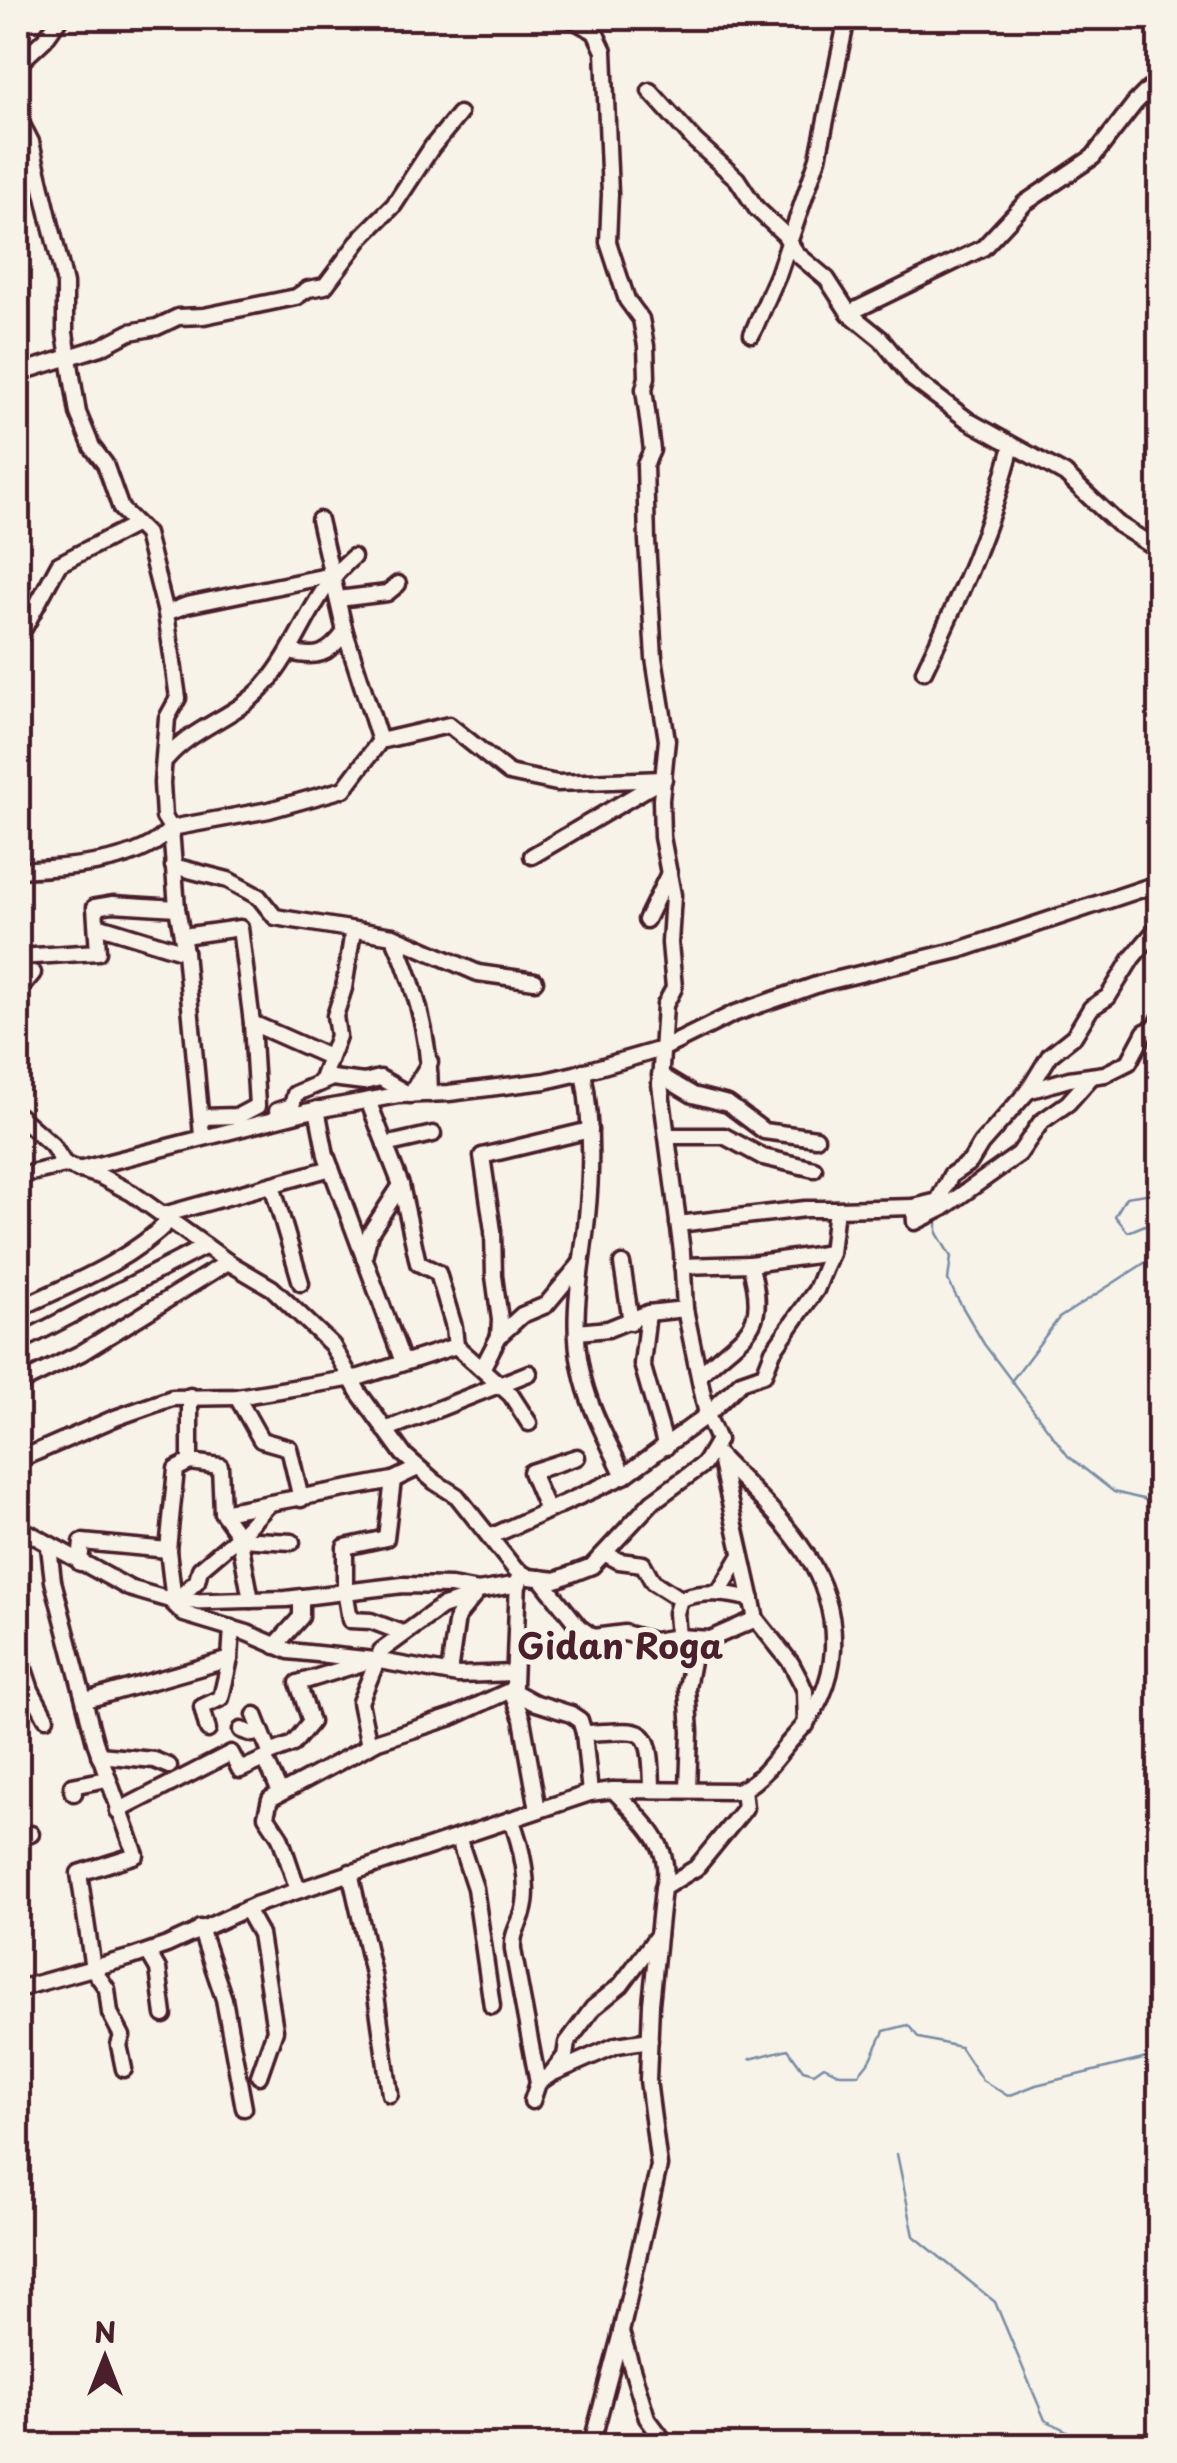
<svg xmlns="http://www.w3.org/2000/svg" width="1177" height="2463" viewBox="0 0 1177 2463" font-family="'Playpen Sans',sans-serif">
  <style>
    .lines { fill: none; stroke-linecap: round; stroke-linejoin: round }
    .stream { stroke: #788ca5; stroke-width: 2.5 }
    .minor-casing { stroke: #4a1f2b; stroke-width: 21 }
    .minor { stroke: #f7f3e8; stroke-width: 14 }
    .labels { text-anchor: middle; stroke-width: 10; stroke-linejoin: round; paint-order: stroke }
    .quarter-label { font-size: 35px; font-weight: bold; fill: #4a1f2b; stroke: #f7f3e8 }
  </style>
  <rect width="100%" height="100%" fill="#f7f3e8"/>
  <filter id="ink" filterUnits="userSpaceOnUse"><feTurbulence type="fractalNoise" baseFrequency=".01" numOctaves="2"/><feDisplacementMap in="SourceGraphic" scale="20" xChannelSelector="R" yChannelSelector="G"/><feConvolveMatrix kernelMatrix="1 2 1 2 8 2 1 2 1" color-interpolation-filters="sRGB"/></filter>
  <g filter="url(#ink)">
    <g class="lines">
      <g class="stream">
        <polyline points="1160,1192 1126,1197 1115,1216 1128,1232 1150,1223 1160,1239"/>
        <polyline points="937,1218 937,1233 951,1257 948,1280 956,1296 984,1344 1068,1456 1114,1492 1155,1502 1160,1509"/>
        <polyline points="1012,1380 1059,1318 1160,1253"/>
        <polyline points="750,2059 788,2049 803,2070 814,2073 824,2066 840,2074 859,2074 871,2059 884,2031 908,2025 919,2038 960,2047 982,2080 1008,2096 1036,2085 1147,2058 1160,2064"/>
        <polyline points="897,2154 914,2236 995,2302 1045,2420 1098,2446"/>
      </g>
      <g class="minor-casing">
        <g id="minor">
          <polyline points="18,64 45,39 60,18"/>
          <polyline points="650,91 695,141 737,179 756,208 784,234 797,254 827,279 849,313 983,248 1025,203 1093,157 1135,103 1160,78"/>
          <path d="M 18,117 L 31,142 L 65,284 L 65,333 L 78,413 L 92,447 L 105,464 L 121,509 L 146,534 L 166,613 L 178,698 L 167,718 L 162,783 L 164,817 L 171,828 C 143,865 60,868 18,870"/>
          <polyline points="849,313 881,339 913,379 969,421 1065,474 1118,524 1160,551"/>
          <polyline points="752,334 778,275 818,158 847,18"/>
          <polyline points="18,373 101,347 130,332 157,327 178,317 204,316 296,297 308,289 325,286 362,237 394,205 432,147 459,114"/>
          <polyline points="319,520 345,632 380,741"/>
          <polyline points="338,599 387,593 398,584"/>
          <polyline points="166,613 187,605 332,575"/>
          <polyline points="18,634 21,634 59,564 136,524"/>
          <path d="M 290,652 C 317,659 328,655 345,632"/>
          <path d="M 924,671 C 960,596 991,527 1012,446"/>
          <path d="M 166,759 C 194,726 237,717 265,685 C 300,645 312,591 353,557"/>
          <polyline points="532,856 663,779"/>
          <polyline points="173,866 228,880 259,897 275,917 393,936 478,973 535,981"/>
          <polyline points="177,908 171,828 269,810 344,789 380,741 449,725 509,773 557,783 664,779"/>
          <polyline points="646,920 669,873"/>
          <polyline points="97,925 185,952"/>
          <polyline points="183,936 240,928 252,1023 257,1106 238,1116 201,1117"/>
          <path d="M 393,936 C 416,986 430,1037 430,1094"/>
          <polyline points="18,957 98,952 95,907 113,904 177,908 185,952 202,1135"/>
          <polyline points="18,991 33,973"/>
          <polyline points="252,1023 329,1057"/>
          <path d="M 583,1071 C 592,1120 592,1168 587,1217 C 582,1268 570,1317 581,1369 C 588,1407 608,1441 624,1476"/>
          <polyline points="660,1075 693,1095 728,1104 764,1131 816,1138"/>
          <polyline points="1092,1076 1068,1103 1041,1122 1019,1154 943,1208 915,1222 914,1207 938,1201 951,1175 970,1162 981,1144 1028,1091 1050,1055 1074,1036 1091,1008 1108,997 1132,958 1160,925"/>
          <polyline points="321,1082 338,1036 335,1016 344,988 353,931"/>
          <polyline points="1028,1091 1069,1079 1105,1074 1129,1062 1145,1032 1156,1027 1160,1019"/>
          <polyline points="369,1103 401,1185 418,1263 438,1273 454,1327 456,1346 511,1395 529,1423"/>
          <polyline points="317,1109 326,1155 403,1362"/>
          <polyline points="277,1111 292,1106 295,1094 332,1078 364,1082 380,1078 410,1095 430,1062"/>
          <polyline points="18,1115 52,1145 65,1165"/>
          <polyline points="667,1136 724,1136 763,1157 814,1169"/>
          <polyline points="385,1145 433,1134"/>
          <polyline points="78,1170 305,1112 398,1095 449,1093 545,1081 575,1074 662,1049 733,1014 822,983 959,950 1160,883"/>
          <polyline points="18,1176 65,1165 100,1176 132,1193 228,1262 272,1288 332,1345 359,1393 403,1454 435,1482 457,1496 515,1569 529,1577 556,1580 592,1566 652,1502 704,1464 718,1440 707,1415 685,1309 682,1252 660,1084 665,1005 674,988 670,943 673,895 662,837 661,800 667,740 654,658 647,541 645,465 652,450 644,389 647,377 646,346 641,319 627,300 608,242 610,194 604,51 595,32 570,18"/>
          <polyline points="272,1185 301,1283"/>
          <polyline points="163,1215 331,1168"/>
          <polyline points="678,1224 805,1209 836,1209"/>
          <polyline points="364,1258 370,1233 401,1185"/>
          <polyline points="622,1264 631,1322"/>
          <polyline points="750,1264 831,1253"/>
          <path d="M 682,1266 L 750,1264 C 770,1333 744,1331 700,1375"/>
          <path d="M 18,1309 C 72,1283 127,1263 170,1220"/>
          <polyline points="648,1313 642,1364 666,1447"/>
          <polyline points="578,1332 608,1329 648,1313 685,1309"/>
          <polyline points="499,1336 522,1315 546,1305 581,1263"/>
          <polyline points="18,1343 206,1246"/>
          <polyline points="483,1367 499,1336 500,1320 494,1276 493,1231 482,1156 590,1130"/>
          <polyline points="18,1384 81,1353 228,1262"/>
          <polyline points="190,1396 190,1462 220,1466 222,1512 239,1536 251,1600"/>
          <polyline points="237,1397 261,1440 289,1448 301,1499"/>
          <polyline points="385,1430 529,1373"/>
          <polyline points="720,1458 756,1619 791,1663 801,1682 805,1691 806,1725"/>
          <polyline points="18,1460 115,1418 172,1398 237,1397 360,1377 456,1346"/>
          <polyline points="393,1480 386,1538 345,1547 345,1590 350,1620 371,1621 403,1633"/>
          <polyline points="547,1510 531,1472 577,1457"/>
          <polyline points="222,1512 393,1480 418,1468"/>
          <polyline points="18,1527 129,1588 170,1600 184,1614 247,1633 289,1651 374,1660 458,1675 514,1673"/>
          <polyline points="490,1537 624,1476 707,1415 741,1382 764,1374 773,1351 816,1290 831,1253 836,1209 914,1207"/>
          <polyline points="240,1539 292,1542"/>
          <polyline points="49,1547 53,1581 95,1742 136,1855 79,1873 93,1969 107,1989 110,2013 122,2036 119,2045 124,2069"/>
          <path d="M 606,1554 L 619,1561 L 643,1564 L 653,1582 L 680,1599 C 706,1590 726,1593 752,1599"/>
          <polyline points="80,1563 82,1542 168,1550"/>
          <polyline points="540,1578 579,1627 593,1637 625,1633 653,1641 678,1637 710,1639 756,1619"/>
          <polyline points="518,1579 514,1685 511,1690 522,1719 538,1810"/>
          <polyline points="719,1592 741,1555"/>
          <polyline points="174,1602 286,1599 403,1585 451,1586 478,1591 519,1584"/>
          <polyline points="174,1602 168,1550 176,1469 190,1462"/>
          <polyline points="174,1602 197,1581 200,1569 239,1536 268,1505"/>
          <polyline points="678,1637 676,1613 680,1599"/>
          <polyline points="275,1646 301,1617 301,1597"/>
          <polyline points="18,1651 31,1690 46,1718"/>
          <polyline points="449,1673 457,1617 475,1595"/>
          <polyline points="86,1700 230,1659"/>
          <polyline points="255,1715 270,1753 293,1744 311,1722 298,1683 369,1661"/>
          <polyline points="208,1730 202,1707 221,1698 230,1659 232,1628"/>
          <polyline points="241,1730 253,1734 261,1731"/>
          <polyline points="584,1733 590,1793"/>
          <polyline points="369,1746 360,1702 381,1651 441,1607 468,1598 478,1591"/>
          <polyline points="99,1755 154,1760 169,1766"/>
          <polyline points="688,1789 690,1732 687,1688 696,1639"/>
          <path d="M 613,1790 C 640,1818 675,1846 663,1888"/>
          <polyline points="74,1793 72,1786 107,1779"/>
          <polyline points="118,1811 231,1753 240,1770 265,1759 280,1792"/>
          <path d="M 511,1819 C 521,1843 531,1887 523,1913 C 518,1928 512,1933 513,1950 L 538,2083"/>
          <polyline points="458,1837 475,1888 492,2006"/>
          <polyline points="18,1838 31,1834"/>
          <polyline points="350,1872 373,1974 390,2094"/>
          <path d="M 298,1890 L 280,1837 L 266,1816 L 270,1799 L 378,1741 L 452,1717 L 511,1690 L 533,1702 L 571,1714 L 580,1720 L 584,1733 C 645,1731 651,1720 652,1790"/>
          <polyline points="246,1909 260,1934 275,2030 259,2076"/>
          <polyline points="200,1928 224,1999 244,2108"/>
          <polyline points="148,1952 158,1969 164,2015"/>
          <path d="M 18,1989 L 132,1957 L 167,1945 L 255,1905 L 590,1793 L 613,1790 L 737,1791 C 760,1784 777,1755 793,1738 C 817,1713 831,1684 833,1649 C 837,1561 768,1508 713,1450"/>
          <polyline points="551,2074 565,2056 567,2043 593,2008 621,1985 658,1935"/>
          <polyline points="532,2101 538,2083 551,2074 617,2045 650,2040"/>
          <polyline points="591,2446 621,2333"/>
          <polyline points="668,2446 647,2418 621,2332 659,2166 648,2080 651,2004 663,1888 696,1868 745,1808 743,1789"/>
        </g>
      </g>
      <use href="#minor" class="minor"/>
    </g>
  </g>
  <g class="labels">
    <g class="quarter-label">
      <text x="620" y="1659">Gidan Roga</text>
    </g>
  </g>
  <rect width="1177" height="2463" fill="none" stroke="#f7f3e8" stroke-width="60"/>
  <rect x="30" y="30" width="1117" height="2403" fill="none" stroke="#4a1f2b" stroke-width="4" filter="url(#ink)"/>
  <g transform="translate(105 2358)" stroke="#f7f3e8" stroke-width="8" paint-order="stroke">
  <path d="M0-8L18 38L0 25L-18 38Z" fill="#4a1f2b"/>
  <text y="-15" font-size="28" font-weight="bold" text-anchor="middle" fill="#4a1f2b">N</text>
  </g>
</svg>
